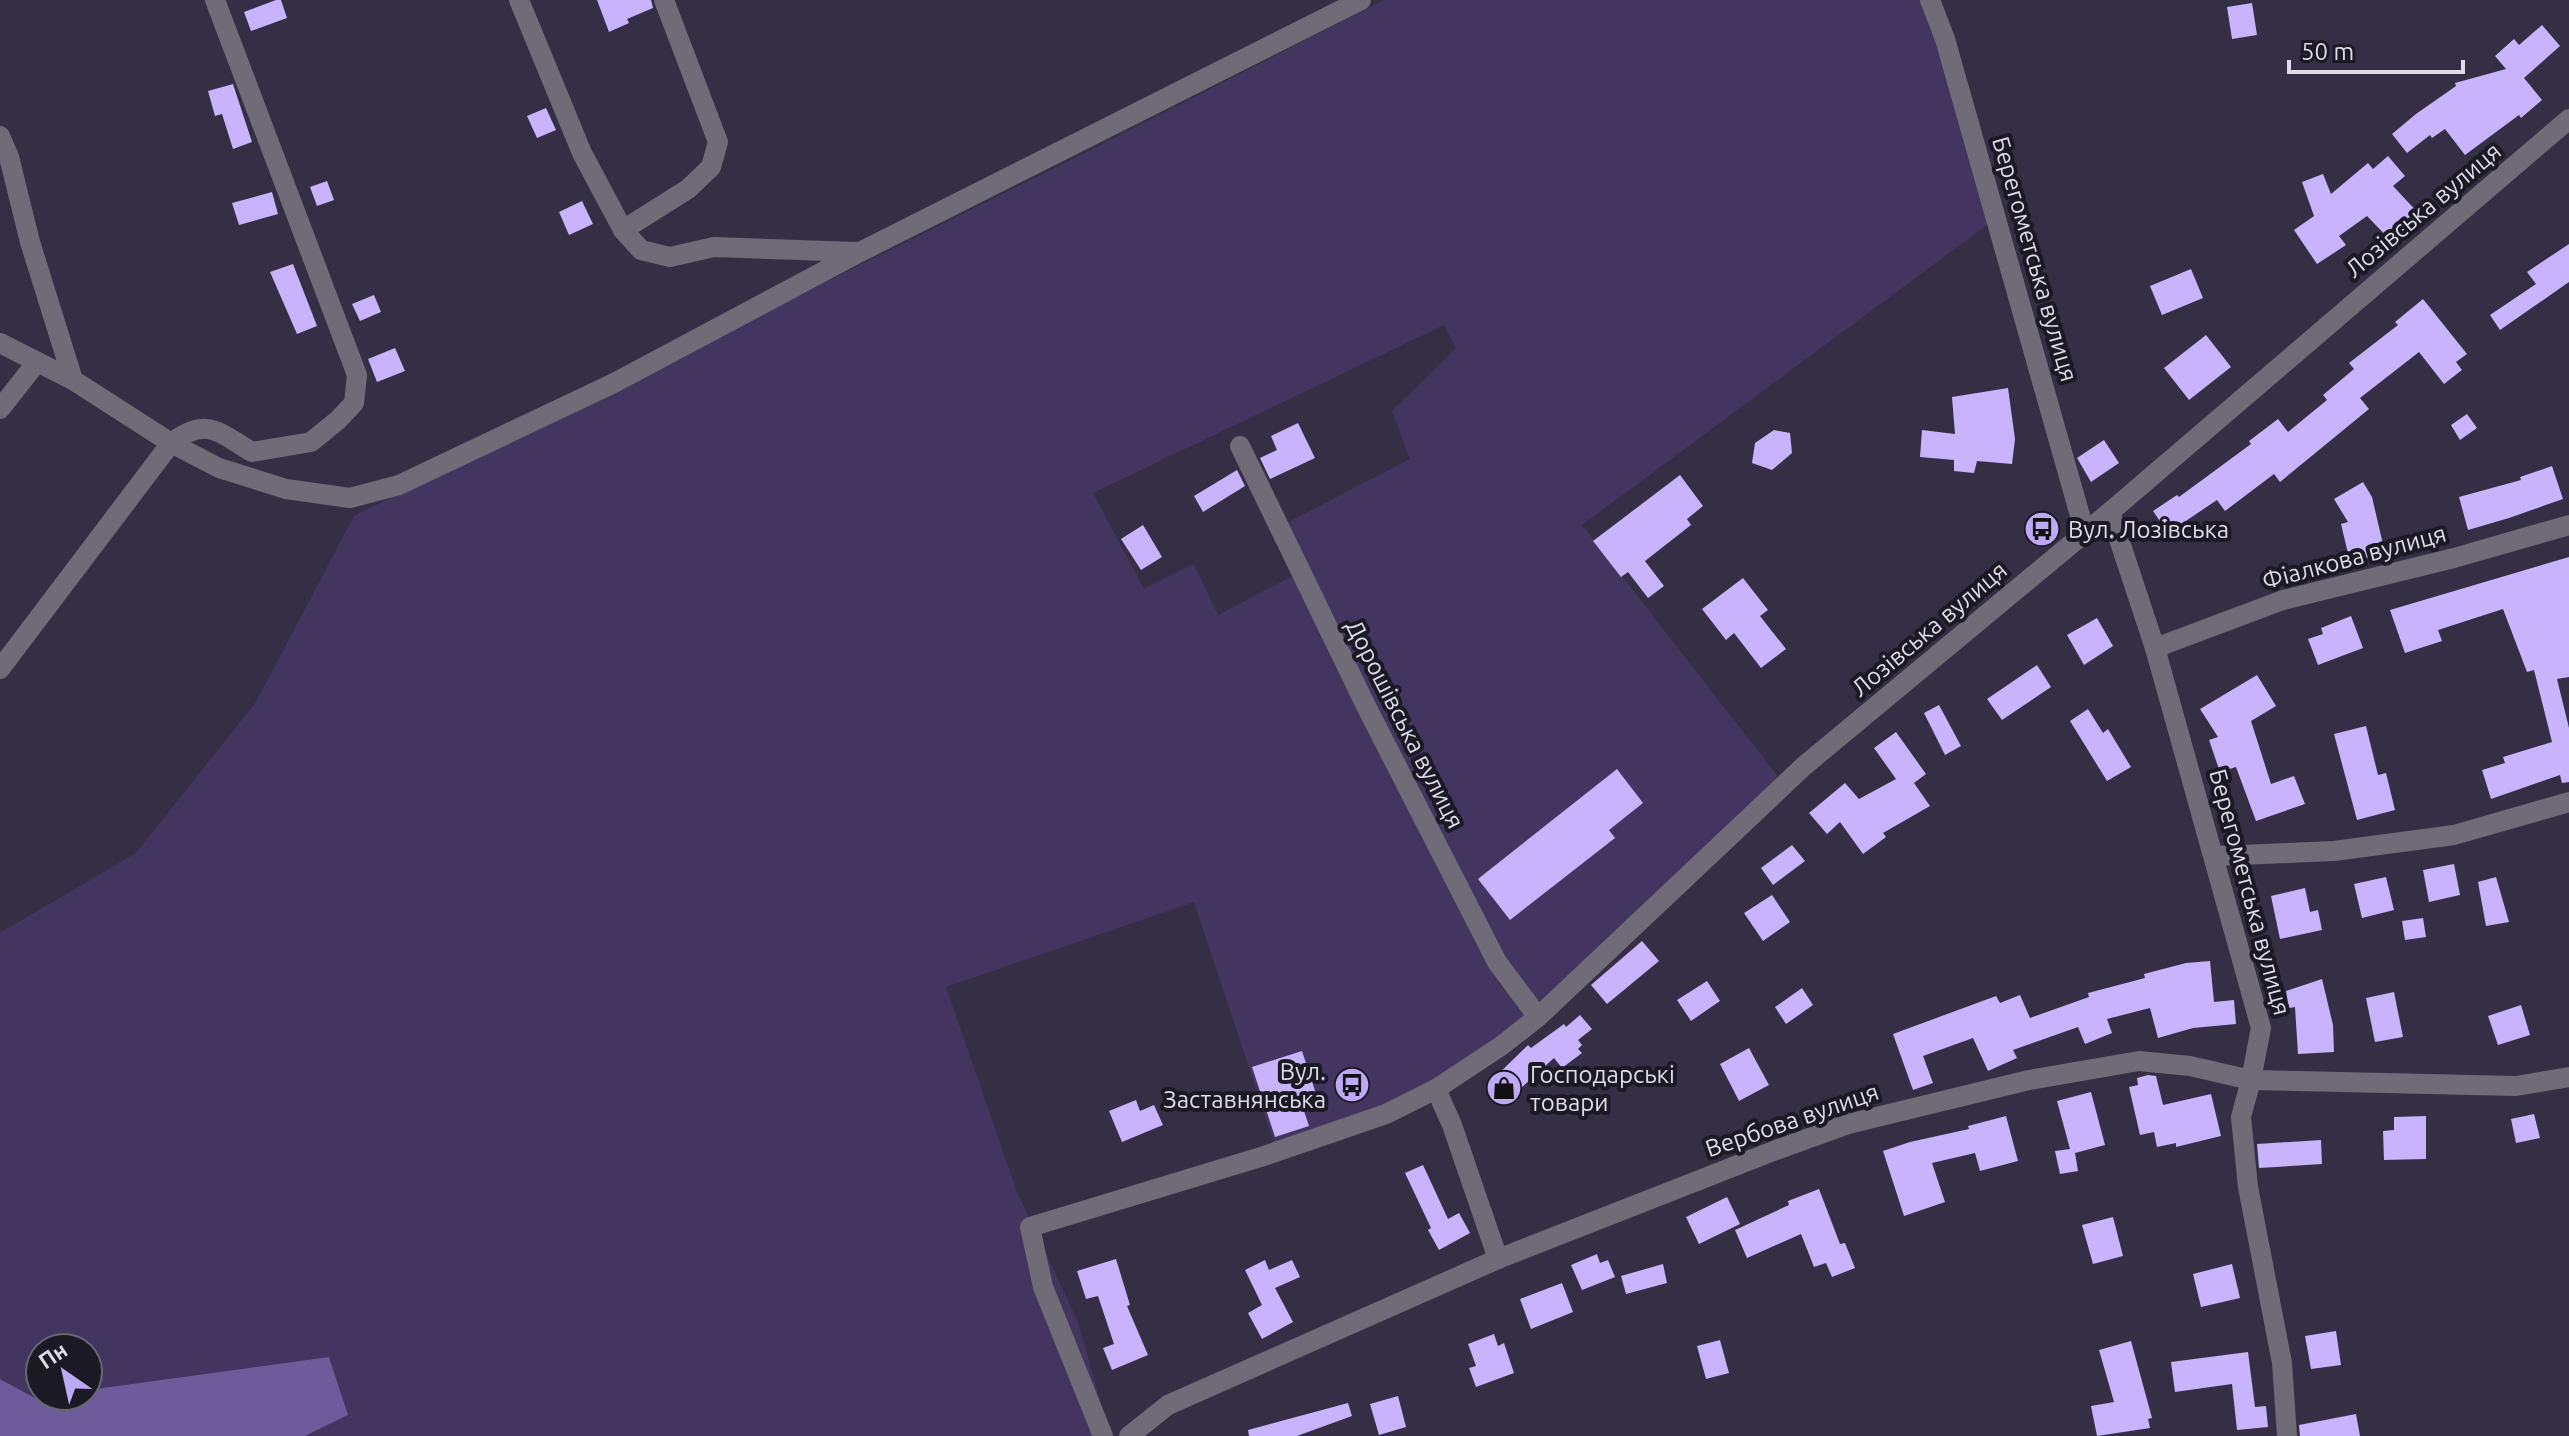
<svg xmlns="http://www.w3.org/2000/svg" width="2569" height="1436" font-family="Ubuntu,sans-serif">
<rect width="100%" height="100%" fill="#342f45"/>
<path fill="#423660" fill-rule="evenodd" d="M1384,0H1929L1991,222L1582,525L1787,788L1451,1089L1275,1146L1194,902L946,987L1017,1192L1078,1322L1110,1436H305L348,1415L329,1357L88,1390V1348H40V1396H48L35,1398L0,1379V933L136,853L256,702L354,516L1085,153ZM1444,325L1456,348L1392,411L1410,459L1273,530L1294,575L1218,615L1194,564L1144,589L1093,493Z"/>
<path fill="#6d5b9b" d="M329,1357L348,1415L305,1436H0V1379L35,1398L88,1396V1390Z"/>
<g fill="#c7b4fc">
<path d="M276,0H281L287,18L251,31L244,12Z"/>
<path d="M597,0H651L653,8L627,19L629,23L609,32Z"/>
<path d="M2252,3L2257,35L2232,39L2227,7Z"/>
<path d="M2542,25L2560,46L2524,78L2542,100L2521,118L2519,115L2465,155L2445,129L2432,138L2430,135L2407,153L2392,134L2416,114L2456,86L2455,83L2506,69L2495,56L2514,39L2519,45Z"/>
<path d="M233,84L252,142L233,149L222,114L215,116L208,91Z"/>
<path d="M546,108L556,130L537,138L527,116Z"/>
<path d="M2388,156L2405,176L2393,186L2421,216L2393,243L2367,216L2339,236L2346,245L2317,264L2294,230L2314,216L2302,182L2323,174L2331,194L2368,163L2373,169Z"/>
<path d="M327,181L334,200L317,206L310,187Z"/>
<path d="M272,192L278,214L239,225L232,203Z"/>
<path d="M582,201L593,224L569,235L559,212Z"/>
<path d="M2569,244V282L2500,330L2490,315L2536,284L2527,272Z"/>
<path d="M293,264L317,326L297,334L270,272Z"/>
<path d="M2191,269L2203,298L2162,315L2150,286Z"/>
<path d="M374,295L381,312L360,321L352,304Z"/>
<path d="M2423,299L2467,354L2456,362L2462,370L2444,384L2419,352L2360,398L2369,409L2280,482L2274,474L2225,511L2217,500L2168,533L2153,511L2177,495L2179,497L2251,444L2249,441L2278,419L2288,432L2327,400L2323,395L2354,369L2349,363L2398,325L2395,322Z"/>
<path d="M2206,335L2231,367L2189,400L2164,368Z"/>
<path d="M395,348L405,371L377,382L368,359Z"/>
<path d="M2008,388L2015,439L2012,464L1977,461L1974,473L1954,471V460L1920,457L1922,430L1955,434L1952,397Z"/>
<path d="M2467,414L2477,428L2460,440L2451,425Z"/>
<path d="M1298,423L1315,458L1270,479L1260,458L1277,450L1271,436Z"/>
<path d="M1774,430L1790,433L1792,453L1772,470L1752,463L1755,443Z"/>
<path d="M2104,440L2119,463L2091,482L2077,458Z"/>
<path d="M2552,466L2563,499L2509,518L2468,530L2459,497L2521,480L2520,477Z"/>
<path d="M1237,470L1245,486L1203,512L1194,496Z"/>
<path d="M1680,475L1703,506L1687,519L1691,525L1645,561L1664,586L1648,598L1628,572L1621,577L1593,541Z"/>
<path d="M2363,482L2372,497L2385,553L2350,562L2341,524L2348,522L2334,499Z"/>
<path d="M1143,525L1162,557L1141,570L1121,539Z"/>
<path d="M2569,557V677L2557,679L2569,728V782L2562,783L2560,775L2491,799L2482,770L2505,763L2503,757L2552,742L2534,670L2527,672L2503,609L2438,630L2442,641L2405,653L2390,610Z"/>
<path d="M1743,578L1768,610L1760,616L1786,649L1761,668L1734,633L1726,640L1702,609Z"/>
<path d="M2351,616L2363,648L2318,665L2308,639L2323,634L2321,628Z"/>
<path d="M2097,618L2113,646L2084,665L2067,635Z"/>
<path d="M2037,665L2051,687L2002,720L1987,699Z"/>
<path d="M2257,675L2276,706L2251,721L2271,784L2294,776L2305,804L2256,821L2236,767L2220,772L2209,740L2218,737L2200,709Z"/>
<path d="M1939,705L1961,746L1945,755L1924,713Z"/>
<path d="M2088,709L2103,733L2108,729L2131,767L2107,781L2070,721Z"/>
<path d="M2366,726L2378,775L2386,773L2395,810L2357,820L2334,734Z"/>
<path d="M1896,732L1926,774L1914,783L1930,806L1883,833L1886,837L1863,854L1840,822L1827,834L1809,813L1845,783L1859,799L1896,779L1874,748Z"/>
<path d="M1617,769L1643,803L1609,830L1615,838L1510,920L1478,879Z"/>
<path d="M1792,845L1805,861L1773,885L1761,868Z"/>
<path d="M2454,864L2460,895L2429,902L2423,870Z"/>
<path d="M2386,877L2394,910L2362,918L2354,884Z"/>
<path d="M2496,877L2509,922L2486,926L2478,882Z"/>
<path d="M2305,888L2310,912L2318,910L2322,930L2280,939L2271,896Z"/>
<path d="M1772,895L1790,922L1763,941L1744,913Z"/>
<path d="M2423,918L2426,937L2405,940L2402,921Z"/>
<path d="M1642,941L1659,961L1607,1004L1591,985Z"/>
<path d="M2210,961L2214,1002L2234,1000L2236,1024L2193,1028L2158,1038L2150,1008L2107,1019L2112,1033L2085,1044L2078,1027L2013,1050L2017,1058L1988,1071L1973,1038L1923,1056L1933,1083L1913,1090L1893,1034L1996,996L2000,1003L2020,995L2030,1018L2089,997L2088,993L2145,978L2144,974L2186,963Z"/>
<path d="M2322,979L2333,1025L2334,1052L2298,1054L2295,1007L2289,1008L2286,991Z"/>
<path d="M1707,981L1720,1001L1691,1021L1677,1000Z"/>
<path d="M1802,988L1813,1005L1786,1024L1775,1007Z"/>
<path d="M2394,992L2403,1037L2375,1042L2366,998Z"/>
<path d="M2521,1005L2530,1035L2498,1045L2488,1016Z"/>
<path d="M1580,1015L1592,1029L1578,1040L1582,1045L1578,1049L1582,1053L1562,1068L1554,1058L1509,1099L1491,1081L1528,1045L1531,1048L1564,1024L1566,1027Z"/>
<path d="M1749,1048L1769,1085L1739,1101L1720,1064Z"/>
<path d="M1302,1051L1319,1103L1303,1108L1309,1126L1275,1137L1252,1067Z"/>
<path d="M2148,1075L2156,1076L2163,1105L2211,1094L2221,1136L2176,1147V1143L2157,1147L2154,1132L2140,1135L2129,1087L2138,1085L2137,1078Z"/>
<path d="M2091,1092L2105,1145L2075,1153L2078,1171L2060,1174L2055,1151L2070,1149L2057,1101Z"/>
<path d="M1136,1100L1140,1111L1154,1105L1163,1125L1122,1142L1109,1111Z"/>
<path d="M2534,1114L2540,1138L2516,1143L2511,1119Z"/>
<path d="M2006,1116L2018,1161L1980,1171L1975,1153L1932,1163L1945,1202L1904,1216L1883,1151L1910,1142L1969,1129L1968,1126Z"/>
<path d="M2426,1116V1159L2384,1160L2383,1131L2394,1130V1117Z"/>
<path d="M2321,1140L2322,1164L2259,1168L2257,1144Z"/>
<path d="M1423,1165L1448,1219L1459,1213L1470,1233L1439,1250L1428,1230L1431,1228L1405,1173Z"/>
<path d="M1819,1189L1840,1244L1845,1243L1855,1268L1832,1277L1826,1263L1814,1267L1801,1234L1747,1258L1735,1230L1789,1205L1788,1201Z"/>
<path d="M1727,1197L1740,1224L1699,1244L1686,1217Z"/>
<path d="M2113,1217L2123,1256L2093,1264L2082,1225Z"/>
<path d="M1597,1254L1600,1263L1608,1260L1615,1277L1582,1290L1571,1265Z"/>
<path d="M1116,1259L1130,1305L1127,1306L1148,1355L1112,1370L1103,1348L1114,1344L1098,1296L1086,1299L1077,1271Z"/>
<path d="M1265,1260L1269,1270L1292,1260L1300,1277L1275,1288L1293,1322L1262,1339L1248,1313L1262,1305L1245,1270Z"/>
<path d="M1663,1264L1667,1283L1626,1294L1621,1276Z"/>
<path d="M2232,1264L2240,1298L2201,1307L2193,1274Z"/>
<path d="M1562,1283L1573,1312L1531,1329L1520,1299Z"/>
<path d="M2336,1331L2341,1365L2311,1369L2305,1336Z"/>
<path d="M1494,1334L1498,1346L1504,1343L1514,1373L1476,1387L1469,1368L1476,1366L1468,1344Z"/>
<path d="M1720,1340L1729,1373L1706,1379L1697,1346Z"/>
<path d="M2131,1341L2152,1418L2148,1419L2150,1428L2097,1436L2091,1406L2114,1402L2099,1350Z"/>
<path d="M2248,1352L2255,1407L2266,1406L2268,1427L2237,1430L2232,1384L2175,1392L2171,1362Z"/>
<path d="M1398,1396L1406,1427L1379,1435L1370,1404Z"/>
<path d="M1348,1403L1352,1416L1297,1436H1249L1248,1430Z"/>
<path d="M2356,1414L2360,1436H2300L2299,1425Z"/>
</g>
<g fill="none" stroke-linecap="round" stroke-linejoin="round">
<g stroke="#6f6c77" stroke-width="20">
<path d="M519,0L582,153L623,230L641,250L670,257L714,247L856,252"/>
<path d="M1930,0L1945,39L2085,533"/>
<path d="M0,136L9,157L30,242L73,380L171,443L219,468L286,489L350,498L399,485L614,383L860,252L1361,0"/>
<path d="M623,230L688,189L711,167L718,142L664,0"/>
<path d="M0,343L73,380"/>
<path d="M0,409L37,362"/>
<path d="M1240,446L1367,708L1497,962L1538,1017"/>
<path d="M2110,512L2155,648L2261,1028L2251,1080L2241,1117L2248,1187L2282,1363L2287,1436"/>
<path d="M2155,648L2283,600L2454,558L2569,525"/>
<path d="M0,669L171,443C207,416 218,432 252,452L311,442L338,420L354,403L357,375L215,0"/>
<path d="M2214,856L2334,851L2454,835L2569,802"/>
<path d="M1436,1089L1452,1125L1498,1259"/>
<path d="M1103,1436L1043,1287L1030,1227L1264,1156L1386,1114L1436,1089L1501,1046L1538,1017L1804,766L2110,512L2569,119"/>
<path d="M1129,1436L1168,1405L1498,1259L1776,1150L1848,1124L2029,1080L2139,1061L2190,1066L2251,1080L2516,1086L2569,1077"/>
</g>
</g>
<defs>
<symbol id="bus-disc" viewBox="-11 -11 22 22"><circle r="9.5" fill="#bda9f5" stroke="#1b1923"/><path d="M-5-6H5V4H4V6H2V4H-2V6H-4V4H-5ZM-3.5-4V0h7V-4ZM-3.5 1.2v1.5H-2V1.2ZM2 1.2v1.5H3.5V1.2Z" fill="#111"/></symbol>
<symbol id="shop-disc" viewBox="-11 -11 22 22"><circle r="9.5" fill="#bda9f5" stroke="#1b1923"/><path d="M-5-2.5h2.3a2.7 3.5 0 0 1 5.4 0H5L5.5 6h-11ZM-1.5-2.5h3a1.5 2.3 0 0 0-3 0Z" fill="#111"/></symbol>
</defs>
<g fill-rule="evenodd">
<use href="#bus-disc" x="2022" y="509" width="40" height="40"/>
<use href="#bus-disc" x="1332" y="1065" width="40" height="40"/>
<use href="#shop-disc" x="1484" y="1068" width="40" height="40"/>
</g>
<g text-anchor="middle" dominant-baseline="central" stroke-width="8" stroke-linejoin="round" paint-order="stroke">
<g font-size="24" fill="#dedbea" stroke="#1b1923">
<text transform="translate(2423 210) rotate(-40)">Лозівська вулиця</text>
<text transform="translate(2035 259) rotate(74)">Берегометська вулиця</text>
<text transform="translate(2354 557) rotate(-15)">Фіалкова вулиця</text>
<text transform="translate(1929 629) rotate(-40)">Лозівська вулиця</text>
<text transform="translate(1405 724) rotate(63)">Дорошівська вулиця</text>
<text transform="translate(2250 892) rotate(75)">Берегометська вулиця</text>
<text transform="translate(1792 1120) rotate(-19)">Вербова вулиця</text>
</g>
<g font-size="24" fill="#dedbea" stroke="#1b1923" text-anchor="start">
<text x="2068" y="529">Вул. Лозівська</text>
<text x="1326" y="1071" text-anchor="end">Вул.<tspan x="1326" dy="28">Заставнянська</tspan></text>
<text x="1530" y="1074">Господарські<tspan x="1530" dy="28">товари</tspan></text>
</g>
</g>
<g transform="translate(64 1372) rotate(326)"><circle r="38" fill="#1b1923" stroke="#696773" stroke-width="2"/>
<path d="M0-6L14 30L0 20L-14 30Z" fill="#bda9f5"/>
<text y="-12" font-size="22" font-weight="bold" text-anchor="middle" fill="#dedbea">Пн</text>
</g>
<path d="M2289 60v12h174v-12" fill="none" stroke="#dedbea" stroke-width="4"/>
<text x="2301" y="60" font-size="24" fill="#dedbea" stroke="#1b1923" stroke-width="6" paint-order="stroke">50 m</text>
</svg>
